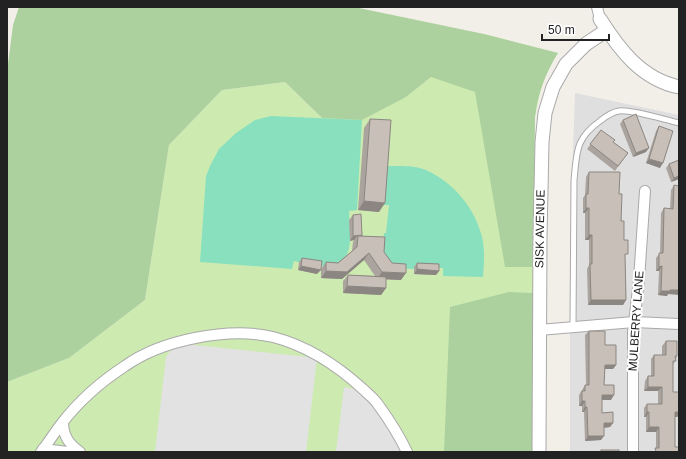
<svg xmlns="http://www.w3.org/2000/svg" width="686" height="459" font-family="Arial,sans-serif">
<rect width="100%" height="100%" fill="#f2efe9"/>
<path fill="#e0dfdf" d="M575,93L679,115V452H570V241Z"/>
<path fill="#cdebb0" d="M484,34L558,53C543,76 540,92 535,117L531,452H7V382L69,358L145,300L169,145L222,90L285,82L322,118L406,97Z"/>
<g fill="#add19e">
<path d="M19,7H354L484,34L558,53C545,74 538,93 535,117L533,267H505L475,92L431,77L406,97L362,120L322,118L285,82L222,90L169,145L145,300L69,358L7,382V72L13,25Z"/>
<path d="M509,292L533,293L532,452H444L450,307Z"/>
</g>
<g fill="#88e0be">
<path d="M271,116L362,120L357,210L349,211C349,221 351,230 350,240C349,274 317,267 294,261L292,269L200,262L206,176L210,166L219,149L236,133L255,120Z"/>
<path d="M387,166C399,166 415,165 426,170C453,182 475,208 482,237C485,250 484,263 483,277L443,276V268L414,267V269L389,268L382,258L384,233H386L389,205H384Z"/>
</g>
<g fill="#e2e2e2">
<path d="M186,344L317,358L306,452H155L166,357L172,349Z"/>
<path d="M344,387L359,390L366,396L384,420L403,452H336Z"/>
</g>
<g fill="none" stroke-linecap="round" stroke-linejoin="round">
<defs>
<path id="service" d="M573,326L574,180C577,152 575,139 600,121C605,117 612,112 619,111C631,109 665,120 679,123"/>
<g id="minor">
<path d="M597,7L600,19"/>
<path d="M539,330L634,322L679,324"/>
<path d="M63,422C63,436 69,444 80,452"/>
<path d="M43,449L68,452"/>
<path d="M41,452C48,443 55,432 62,423C79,401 102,381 125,366C146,351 170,343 195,338C220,333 248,331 273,337C308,346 338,366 364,390C368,394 373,398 377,403C388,418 399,435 407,452"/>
<path d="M633,452V332L639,280L645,191"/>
</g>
<g id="tertiary">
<path d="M600,19C619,49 641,79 679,87"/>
<path d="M539,452L540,238L542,142L545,113L553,87L566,64L586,44L607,30"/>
</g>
</defs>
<use href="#service" stroke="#a9a9a9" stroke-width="7"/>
<use href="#minor" stroke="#a9a9a9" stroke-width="12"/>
<use href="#tertiary" stroke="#a9a9a9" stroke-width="15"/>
<use href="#service" stroke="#fff" stroke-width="5"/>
<use href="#minor" stroke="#fff" stroke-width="10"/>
<use href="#tertiary" stroke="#fff" stroke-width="13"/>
</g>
<g fill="#aba49e">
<path d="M370,119L379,212L358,210L364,128Z"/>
<path d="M623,120L646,152L633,157L620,124Z"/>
<path d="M659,126L660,168L646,163L656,131Z"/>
<path d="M601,130L613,142L628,153L615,171L587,149Z"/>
<path d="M679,160V179L671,182L666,168L669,164Z"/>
<path d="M589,172L619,194L625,258L626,300L623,305H588L587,269L589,265V240H585V213H583V198L585,195L586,177Z"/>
<path d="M674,185L679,186L668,294L667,296L658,295L659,271H656V258L660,253L661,213L664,208L670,209L671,190Z"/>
<path d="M353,215L362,235L384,252L401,280L386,279V288L381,295L343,293V281L348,275L375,276L364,260L342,279L321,278V269L326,262L338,263L352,251L353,242L354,240L350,241L349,220Z"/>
<path d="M302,258L317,274L298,270L299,262Z"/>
<path d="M417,263L439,271L436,275L414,274V267Z"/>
<path d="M589,331L605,345L616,365L613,369H605L604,385L611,400H602V413L613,423L610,427L604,428L601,440L585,441L584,412H582V406H579V395L585,385H586L585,335Z"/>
<path d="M666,341L677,356L676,359L673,365V392H679V415L677,417H675V447L656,448V432H646V417H644V408L647,404H658V391H644L645,381L648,376H651V359L654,355H662V346Z"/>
</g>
<g fill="#8b8681">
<path d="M649,148L646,152L633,157L636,153Z"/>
<path d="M649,159L663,163L660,168L646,163Z"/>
<path d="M679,176V179L671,182L674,178Z"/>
<path d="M364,201L385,203L379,212L358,210Z"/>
<path d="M586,208H589L585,213H583Z"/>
<path d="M589,235H592L589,240H585Z"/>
<path d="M353,236H357L354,240L350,241Z"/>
<path d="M369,253L364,260L342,279L321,278L326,271Z"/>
<path d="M301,266L321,270L317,274L298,270Z"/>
<path d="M662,266L659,271H656L659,267Z"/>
<path d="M417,269L439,271L436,275L414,274Z"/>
<path d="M382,272L406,273L401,280L377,279Z"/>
<path d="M347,286L386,288L381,295L343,293Z"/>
<path d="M670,290H679V295L668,294L667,296L658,295L661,291Z"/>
<path d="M591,300H626L623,305H588Z"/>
<path d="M605,365H616L613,369H602Z"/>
<path d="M648,387H662L658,391H644Z"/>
<path d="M602,395H614L611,400H599Z"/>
<path d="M582,401H585L582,406H579Z"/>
<path d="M585,407H587L584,412H582Z"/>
<path d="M647,412H649L646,417H644Z"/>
<path d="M675,412H679V415L677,417H672Z"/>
<path d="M604,423H613L610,427L601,428Z"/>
<path d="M649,427H659L656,432H646Z"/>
<path d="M588,436H604L601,440L585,441Z"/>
</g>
<g fill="#c7bfb8" stroke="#8b8681">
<path d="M636,114L649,148L636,153L623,120Z"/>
<path d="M370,119L391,120L385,203L364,201Z"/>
<path d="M659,126L673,131L663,163L649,159Z"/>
<path d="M601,130L615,140L613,142L628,153L618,166L590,144Z"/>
<path d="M679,160V176L674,178L669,164Z"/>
<path d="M589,172H620L619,194H622L621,221H624V240H628V254H625L626,300H591L590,264H592V235H589V208H586V194H588Z"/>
<path d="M674,185L679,186V290H670V291H661L662,266L659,267V253H663L664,208L673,209Z"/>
<path d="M361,214L362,235L353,236V215Z"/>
<path d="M358,236L385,237L384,252L392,263L406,264V273L382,272L369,253L347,272L326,271V262L338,263L357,247Z"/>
<path d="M302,258L322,261L321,270L301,266Z"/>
<path d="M417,263L439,264V271L417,269Z"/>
<path d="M348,275L386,277V288L347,286Z"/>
<path d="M589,331H605V345H616V365H605L604,385H614V395H602V413L613,412V423H604V436H588L587,407H585V401H582V391H585V385H589Z"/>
<path d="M666,341H677V356H675L676,361H673V392H679V412H675V447H679V452H656L655,448H659V427H649V412H647V404H662V387H648V376H654V355H666Z"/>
<rect x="601" y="450" width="18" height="2"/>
</g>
<g text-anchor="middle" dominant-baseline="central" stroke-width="4" stroke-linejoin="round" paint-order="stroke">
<g font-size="12" fill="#222" stroke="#fff">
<text transform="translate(540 229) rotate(-89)">SISK AVENUE</text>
<text transform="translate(636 321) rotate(-86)">MULBERRY LANE</text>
</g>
</g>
<rect width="686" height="459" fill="none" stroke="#222222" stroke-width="16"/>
<path d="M542 34v6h67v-6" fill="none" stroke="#222222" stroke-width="2"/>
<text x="548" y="34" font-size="12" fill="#222222" stroke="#ffffff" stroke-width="3" paint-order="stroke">50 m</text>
</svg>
